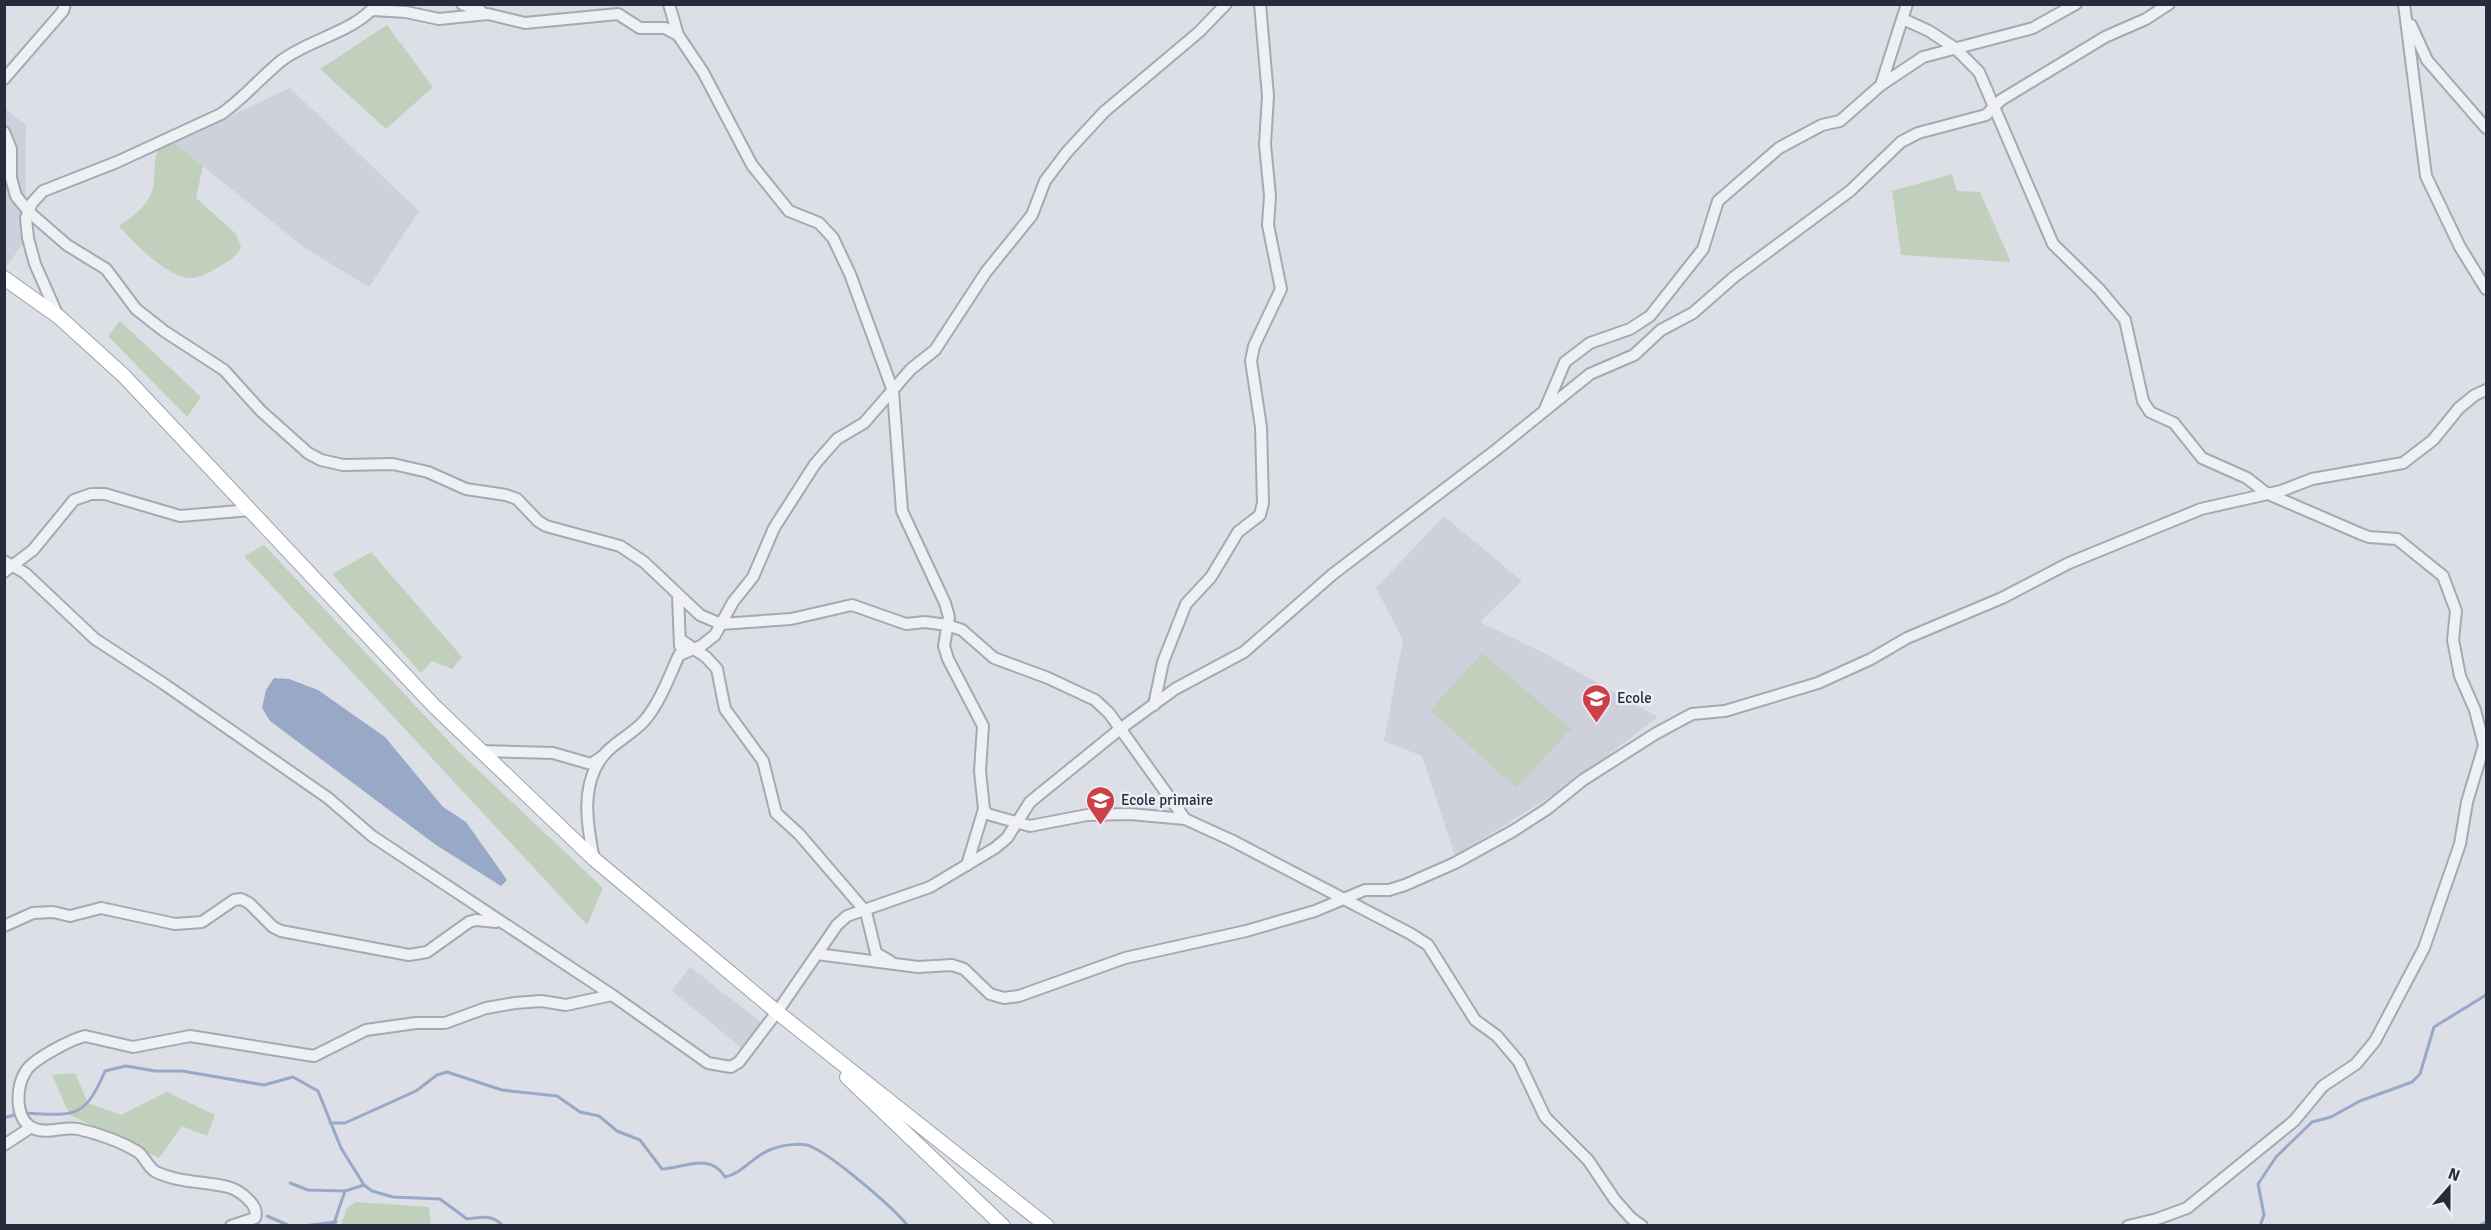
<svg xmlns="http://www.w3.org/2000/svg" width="2491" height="1230" font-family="Signika,sans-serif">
<rect width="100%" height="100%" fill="#dcdfe6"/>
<g fill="#ced1db">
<path d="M290,88L419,211L369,287L305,248L174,143Z"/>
<path d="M4,108L26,125L25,241L5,268Z"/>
<path d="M1444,516L1522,581L1480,622L1544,653L1658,717L1565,788L1455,856L1422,756L1384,741L1403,640L1376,588Z"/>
<path d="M690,967L762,1023L743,1049L672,991Z"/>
</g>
<g fill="#c0d0bd">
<path d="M387,25L433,87L386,129L320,69Z"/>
<path d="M174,143L203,166L196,198L236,234L241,247C235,258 228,262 217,268C210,272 199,278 191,278C168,278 134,243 119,226C137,213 154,202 154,178C155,168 154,160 158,150Z"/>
<path d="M1952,174L1957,191L1980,192L2011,262L1901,255L1892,191Z"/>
<path d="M120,321L201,397L187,417L108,336Z"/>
<path d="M264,545L459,752L603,888L587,925L244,556Z"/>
<path d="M371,552L462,657L452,669L432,661L421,673L332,574Z"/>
<path d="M1482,653L1571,729L1516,788L1430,710Z"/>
<path d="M75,1073L88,1103L121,1115L167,1092L215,1115L207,1136L182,1126L159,1158L70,1115L52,1075Z"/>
<path d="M356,1202L429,1207L431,1225H341L347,1208Z"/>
</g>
<path fill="#97a9c6" d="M274,678L289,679L318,690L385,737L443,807L466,822L507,880L501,886L436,845L270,721L262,708L266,690Z"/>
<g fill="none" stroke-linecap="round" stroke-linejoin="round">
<g stroke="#97a9c6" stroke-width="3">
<path d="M23,1113C73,1115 84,1121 105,1071L126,1066L155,1071H182L264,1085L293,1077L318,1091L341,1148L364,1185L372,1191L393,1197L440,1199L467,1219C482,1217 492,1214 503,1226"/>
<path d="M4,1118L17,1114"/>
<path d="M330,1123H345L416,1091L437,1075L447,1072L502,1090L557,1096L580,1112L599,1116L617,1131L640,1140L662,1169C684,1168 710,1152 725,1177C743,1173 754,1155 772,1149C782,1145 802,1142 812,1147C834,1157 893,1207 908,1226"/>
<path d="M290,1183L308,1190L345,1191"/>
<path d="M267,1216L290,1226"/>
<path d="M303,1226L336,1222"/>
<path d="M333,1226L345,1191L364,1185"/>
<path d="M2260,1226L2264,1215L2258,1184L2276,1157L2312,1122L2331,1117L2360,1101L2412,1082L2420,1074L2434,1027L2486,995"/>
<path d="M2478,1226L2486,1222"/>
</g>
<defs>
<g id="minor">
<path d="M462,4L481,11"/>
<path d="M669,4L678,35L703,72L752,165L789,211L819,223L833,238L850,274L893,391L902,511L945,603L949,617L944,646L948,659L983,726L980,771L984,809L987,814L1030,826L1087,815L1130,814L1185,819L1231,840L1411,934L1428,945L1475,1020L1497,1036L1519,1062L1545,1117L1588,1160L1615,1200L1631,1218L1642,1226"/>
<path d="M2404,4L2426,176L2460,247L2486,289"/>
<path d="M373,10L406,12L439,19L488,14L525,23L618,14L640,28H665L678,35"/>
<path d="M1903,19L1929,31L1955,48L1979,72L2053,244L2099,289L2125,320L2143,401L2150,412L2174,423L2202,458L2247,478L2266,493L2361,534L2369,537L2397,539L2443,576L2456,611L2453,640L2460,676L2475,710L2484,745"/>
<path d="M2411,25L2427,60L2486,128"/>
<path d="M4,79L63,11L65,4"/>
<path d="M1881,85L1907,4"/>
<path d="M4,132L11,149V178L16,196L29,212L67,245L106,269L136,309L164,331L224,370L261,411L308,453L321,460L343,465L393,464L428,472L466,489L506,495L517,499L538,521L546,526L620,546L644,562L700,615L721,624L791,619L852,605L906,624L925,622L947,625L962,630L994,658L1048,678L1095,700L1109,713L1185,819"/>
<path d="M58,316L35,264L28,238L26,218L32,203L43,191L117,162L221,114C243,99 260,78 281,61C309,39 353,33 377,4"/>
<path d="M1545,409L1565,362L1590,343L1630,329L1650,316L1703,249L1718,201L1779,148L1822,125L1840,121L1881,85L1923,57L2033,28L2076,4"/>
<path d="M4,561L25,573L95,639L164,684L328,798L372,836L612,995L708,1063L731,1067L739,1062L777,1012L837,925L847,916L930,887L995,848L1007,838L1030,802L1120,729L1175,689L1244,652L1333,574L1496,450L1590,374L1634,355L1661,330L1693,313L1734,277L1850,191L1901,142L1918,133L1986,115L2001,100L2105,37L2146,19L2169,4"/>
<path d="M4,572L33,550L74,500L91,494H105L180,516L251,510"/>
<path d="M678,596L680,646"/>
<path d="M681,640L706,657L717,669L725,709L763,761L776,813L799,834L866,912L876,953L890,961"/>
<path d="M1154,705L1163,662L1186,604L1211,577L1238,532L1260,515L1263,503L1261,427L1251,361L1254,346L1281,289L1268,225L1270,196L1265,144L1268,96L1260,4"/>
<path d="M480,751L553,753L591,764L603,756"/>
<path d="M594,859C587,826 580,785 603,756C614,742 633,734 645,720C660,702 669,677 679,655L701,646L715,635L733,602L753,577L774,528L815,464L837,439L864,423L911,369L935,350L986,272L1032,215L1045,181L1067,152L1104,112L1199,32L1226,4"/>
<path d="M967,865L984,809"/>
<path d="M4,926L33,913L53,912L70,916L101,908L175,924L202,922L234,900L241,899L249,903L273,927L281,931L409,955L427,952L469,922L476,920L496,922"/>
<path d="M817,954L918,967L952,965L964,969L990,994L1004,998L1019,996L1125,958L1246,931L1315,911L1365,890H1389L1405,885L1455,863L1513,831L1547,809L1583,780L1655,734L1692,714L1725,711L1818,683L1871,659L1907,638L2002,598L2069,563L2201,509L2281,491L2312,479L2403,463L2433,440L2459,408L2475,395L2486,390"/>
<path d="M4,1145L30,1128"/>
<path d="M231,1226L255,1218C260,1205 239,1190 228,1187C204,1181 179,1183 156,1172C148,1168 145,1157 138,1152C122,1142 97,1133 78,1129C64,1126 46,1135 33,1128C14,1119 16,1086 26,1071C33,1059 72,1039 85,1036L133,1047L190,1036L314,1056L366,1030L416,1023H445L486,1008L515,1003L541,1001L566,1005L612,995"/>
<path d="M2128,1226L2157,1219L2187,1208L2294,1121L2323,1086L2356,1064L2375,1041L2424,948L2460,844L2467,802L2486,739"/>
</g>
<g id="major">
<path d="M4,278L59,317L124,376L433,705L594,859L777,1012L1047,1226"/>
<path d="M847,1077L1003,1226"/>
</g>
</defs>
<use href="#minor" stroke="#a5a9b3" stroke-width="14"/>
<use href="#major" stroke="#9ba2b1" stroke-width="16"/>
<use href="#minor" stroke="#eef0f4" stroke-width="10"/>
<use href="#major" stroke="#fff" stroke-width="14"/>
</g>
<defs>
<symbol id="school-pin" viewBox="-11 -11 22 30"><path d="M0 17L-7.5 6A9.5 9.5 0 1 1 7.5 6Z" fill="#cb4147" stroke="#ebeef4"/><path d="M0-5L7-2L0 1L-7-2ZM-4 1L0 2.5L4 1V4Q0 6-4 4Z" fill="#fff"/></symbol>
</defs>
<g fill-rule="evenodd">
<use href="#school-pin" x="1580" y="682" width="33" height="45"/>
<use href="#school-pin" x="1084" y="784" width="33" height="45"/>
</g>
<g text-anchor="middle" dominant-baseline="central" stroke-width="5" stroke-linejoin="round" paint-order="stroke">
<g font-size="15" fill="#262c3c" stroke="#ebeef4" text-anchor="start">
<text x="1617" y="698">Ecole</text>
<text x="1121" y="800">Ecole primaire</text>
</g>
</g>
<rect width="2491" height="1230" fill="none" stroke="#262c3c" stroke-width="12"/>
<g transform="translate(2449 1188) rotate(21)" stroke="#ebeef4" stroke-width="4.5" paint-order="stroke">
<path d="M0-4.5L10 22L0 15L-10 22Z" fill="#262c3c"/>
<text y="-9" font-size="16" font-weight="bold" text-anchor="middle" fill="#262c3c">N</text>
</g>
</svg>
